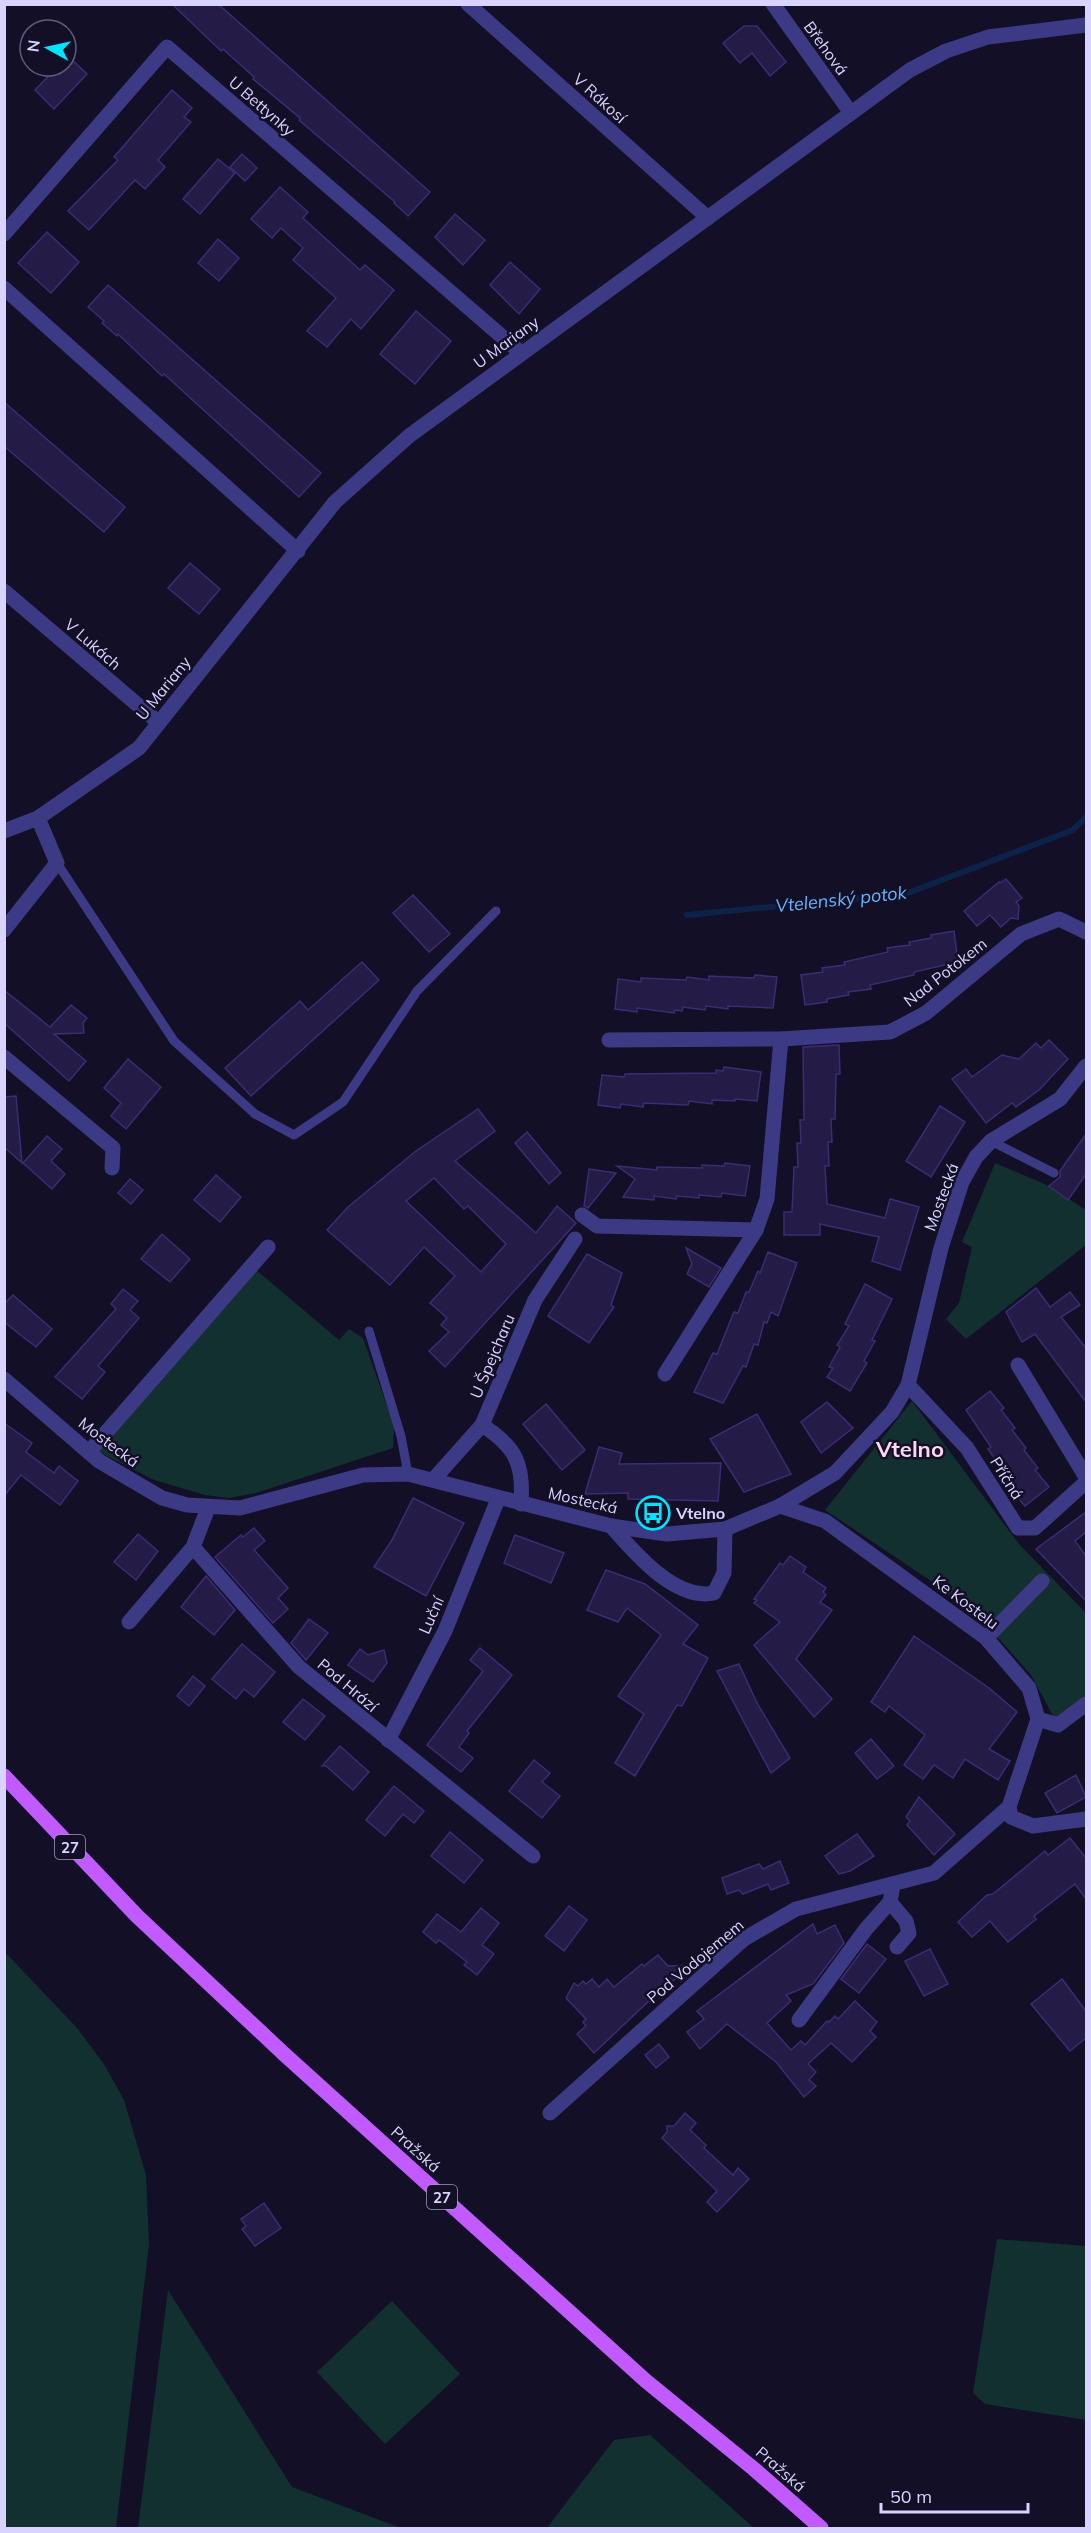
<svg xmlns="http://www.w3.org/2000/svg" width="1091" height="2533" font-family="Mulish,sans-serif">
<rect width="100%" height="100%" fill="#130f26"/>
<g fill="#12302f">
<path d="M995,1163L1049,1186L1086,1210V1245L966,1339L946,1319L959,1303L972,1247L962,1242Z"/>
<path d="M255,1269L339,1340L349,1329L363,1338L394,1426L393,1448L256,1493L229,1498L205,1495L154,1480L99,1452Z"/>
<path d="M912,1401L1019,1544L1086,1613V1704L1058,1725L1031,1675L1000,1640L934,1583L825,1510Z"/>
<path d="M4,1951L77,2028L104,2064L124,2100L146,2175L149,2244L116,2528H5Z"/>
<path d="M997,2239L1086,2246V2420L985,2404L973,2393Z"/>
<path d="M168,2290L292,2487L401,2528H138Z"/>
<path d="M392,2301L460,2374L385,2444L317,2372Z"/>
<path d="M650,2435L754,2528H547L614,2440Z"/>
</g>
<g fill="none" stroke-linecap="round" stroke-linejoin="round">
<path stroke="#0c2248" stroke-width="6" d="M687,915L905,894L1073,830L1086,817"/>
</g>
<g fill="#241b47" stroke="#3b2d73" stroke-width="1.5" fill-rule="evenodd">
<path d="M172,4H218L430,192L408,216L394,203L395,202L299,120L300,118L253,79L254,77L223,49L221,51Z"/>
<path d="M744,26H757L786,62L770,76L752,53L740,63L723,43Z"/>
<path d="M68,56L87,74L54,109L35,90L58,66H66Z"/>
<path d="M172,90L192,108L184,117L191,122L158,160L165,167L145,189L135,180L89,230L68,211L118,160L114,157Z"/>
<path d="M242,154L257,168L245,181L230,167Z"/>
<path d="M218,159L235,173L200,214L183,199Z"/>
<path d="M280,187L308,212L303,218L360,270L365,265L394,290L361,329L351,319L327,347L307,331L336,298L293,260L303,248L281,228L272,238L251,219Z"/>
<path d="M455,214L485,240L463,265L435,237Z"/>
<path d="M47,232L79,262L51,293L18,263Z"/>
<path d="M218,239L239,258L219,281L198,263Z"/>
<path d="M510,262L540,289L519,314L490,285Z"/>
<path d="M108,285L321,473L299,497L164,374L162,376L118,334L117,336L102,323L104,321L88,307Z"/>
<path d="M416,311L451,341L415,384L380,354Z"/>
<path d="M4,402L125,507L104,532L4,446Z"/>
<path d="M190,563L220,589L199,614L168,588Z"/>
<path d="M1006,879L1022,898L1016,902L1019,906L1018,919L1011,918L1001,927L990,915L977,926L964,911L999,882L1000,883Z"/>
<path d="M413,895L450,934L429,952L393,913Z"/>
<path d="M954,931L958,962L914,972V975L870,985L871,989L848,992L849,995L827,999V1002L805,1005L801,975L823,972L822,968L845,965L844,962L888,952L887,948L910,945L909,942L931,938V935Z"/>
<path d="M362,962L379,980L251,1096L225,1068L300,1001L308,1010Z"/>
<path d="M755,975L777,977L773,1008L728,1006V1009L706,1006L705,1010L683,1007L682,1011L675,1010L674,1013L637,1008V1012L615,1009L618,979L641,982V978L686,980L687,977L709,980V976L754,978Z"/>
<path d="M4,990L50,1027L71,1005L87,1018L83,1023L84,1033L54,1034L86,1061L69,1081L4,1023Z"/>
<path d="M1049,1040L1068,1059L1040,1089L1016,1107L1012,1103L986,1123L952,1079L966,1069L972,1077L1002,1055L1019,1059L1036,1043L1041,1048Z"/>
<path d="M839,1045L840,1074H836L835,1119H831L832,1142H828L829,1166H825L827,1204L885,1218L890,1199L919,1207L900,1270L872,1261L879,1237L820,1224V1235H784V1212H792L794,1167H798L797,1143H801L800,1120H804L803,1047Z"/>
<path d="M128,1059L161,1087L126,1129L111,1116L121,1103L104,1088Z"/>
<path d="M724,1067L761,1072L757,1101L735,1099V1101L712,1100V1104L689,1101L688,1105L644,1103L643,1107L621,1104L620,1108L598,1105L602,1075L624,1077L625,1074L716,1073V1070L723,1071Z"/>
<path d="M16,1096L22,1163L4,1147V1097Z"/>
<path d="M940,1106L965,1122L931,1177L906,1161Z"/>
<path d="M478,1109L495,1131L455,1161L536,1233L557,1206L576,1223L445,1367L429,1351L449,1332L441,1325L447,1318L430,1303L455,1276L424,1247L390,1285L327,1230L348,1207L416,1151ZM434,1178L464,1209L468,1206L506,1244L481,1272L406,1201Z"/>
<path d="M527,1132L561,1173L549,1184L515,1143Z"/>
<path d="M1086,1134V1174L1068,1200L1049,1186L1060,1177V1171Z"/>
<path d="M47,1136L62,1149L51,1161L65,1174L52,1189L23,1163Z"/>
<path d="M725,1163L750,1166L745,1196L722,1193L721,1197L699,1195V1198L677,1196L676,1199L654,1196V1200L623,1197L635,1179L617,1166L657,1170V1167L702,1168V1165L724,1166Z"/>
<path d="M589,1169L616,1173L588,1208L584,1206Z"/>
<path d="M216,1175L241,1197L220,1222L194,1200Z"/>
<path d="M130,1179L143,1190L131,1204L118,1193Z"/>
<path d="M162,1234L190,1259L170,1282L141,1259Z"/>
<path d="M686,1248L721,1268L709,1287L687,1274L692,1264Z"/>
<path d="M768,1252L797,1263L778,1316L771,1312L767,1323L764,1322L758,1345L754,1344L746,1367L743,1366L723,1403L694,1392L713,1353L717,1354L734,1312L738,1313L746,1292H749L758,1271L760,1273Z"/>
<path d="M587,1254L622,1273L611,1305L614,1307L589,1343L548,1316Z"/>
<path d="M865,1284L892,1299L872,1340L875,1341L864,1361L867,1363L850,1391L827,1377L833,1368L829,1367L840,1347L837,1345L849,1326L845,1324Z"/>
<path d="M1036,1288L1050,1307L1070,1292L1080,1305L1061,1317L1086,1348V1402L1035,1334L1022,1342L1006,1312Z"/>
<path d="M123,1289L138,1301L130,1310L139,1318L98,1366L105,1372L82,1399L55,1377L116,1309L111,1304Z"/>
<path d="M13,1295L52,1329L36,1347L4,1322V1304Z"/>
<path d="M990,1391L1004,1408L1001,1410L1015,1428L1012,1430L1026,1448L1024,1450L1038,1468L1035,1470L1049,1487L1025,1506L1011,1489L1014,1487L988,1449L991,1447L966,1410Z"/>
<path d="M827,1402L853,1428L821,1453L801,1422Z"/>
<path d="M546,1404L585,1450L562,1470L523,1424Z"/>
<path d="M757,1414L791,1474L744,1492L710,1439Z"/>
<path d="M4,1423L32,1443L26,1452L54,1473L59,1466L78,1481L60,1505L21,1475L4,1496Z"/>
<path d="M599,1447L622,1453L619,1464L721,1463L718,1501L628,1499V1493L585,1494Z"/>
<path d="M413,1498L464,1523L426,1596L374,1567L392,1540Z"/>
<path d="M1086,1512V1532L1075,1541L1086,1556V1601L1036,1549Z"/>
<path d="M254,1528L265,1541L254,1550L288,1588L278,1598L288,1609L273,1623L215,1557L241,1535L243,1537Z"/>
<path d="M138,1534L158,1551L136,1580L114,1562Z"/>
<path d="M515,1535L564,1553L551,1583L504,1563Z"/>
<path d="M790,1556L806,1567L803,1572L826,1588L823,1592L826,1595L820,1602L832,1610L796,1659L832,1699L814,1717L754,1645L780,1622L754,1603L757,1600L754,1599L780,1563L783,1565Z"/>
<path d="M606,1570L645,1584L698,1625L683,1644L708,1658L682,1706L677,1705L635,1776L615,1763L644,1714L618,1696L661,1635L627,1608L618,1622L587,1610Z"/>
<path d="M206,1576L235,1610L214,1635L181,1607Z"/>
<path d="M309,1619L328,1633L306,1660L291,1643Z"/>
<path d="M914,1636L989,1688L1017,1712L989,1749L1010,1761L998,1780L965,1759L953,1778L934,1765L923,1779L904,1765L925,1735L889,1706L885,1712L871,1702Z"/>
<path d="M242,1644L275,1672L254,1697L244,1689L236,1699L212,1679Z"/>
<path d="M480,1648L512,1675L467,1731L469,1733L459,1747L473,1758L461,1772L427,1745L483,1671L470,1660Z"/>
<path d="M360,1649L368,1655L384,1650L387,1663L373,1682L348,1665Z"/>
<path d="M739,1664L757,1703L790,1758L771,1773L717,1671Z"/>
<path d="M193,1676L205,1686L189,1706L177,1696Z"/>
<path d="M303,1699L325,1716L305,1740L283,1722Z"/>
<path d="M871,1739L894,1766L877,1779L855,1753Z"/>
<path d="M340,1746L369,1772L353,1790L326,1766H322Z"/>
<path d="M534,1760L550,1773L542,1782L560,1796L542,1818L509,1791Z"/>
<path d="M1076,1775L1086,1797L1057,1813L1045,1793Z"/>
<path d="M394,1786L424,1811L414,1823L403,1814L385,1836L366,1820Z"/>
<path d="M919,1797L955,1834L934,1855L907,1825L910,1821L906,1817Z"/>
<path d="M450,1832L483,1860L464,1883L431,1856Z"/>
<path d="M857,1834L874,1856L850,1871L839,1874L825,1856Z"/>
<path d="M1070,1838L1086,1858V1899L1075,1884L1034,1916L1036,1919L1008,1942L990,1921L972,1937L958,1922L987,1895L993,1894L1045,1851L1048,1855Z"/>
<path d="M780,1861L789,1883L771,1890L768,1884L743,1894L739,1890L727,1894L722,1878L759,1864L763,1869Z"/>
<path d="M569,1906L587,1920L564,1951L545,1936Z"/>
<path d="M481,1908L499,1923L482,1945L494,1954L477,1975L464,1965L467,1962L439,1940L436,1943L423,1932L437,1914L461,1932Z"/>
<path d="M813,1924L817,1934L835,1925L844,1943L813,1984L786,1995L791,2001L767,2023L791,2050L801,2041L805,2045L827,2021L829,2022L835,2016L838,2019L855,2001L877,2022L870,2031L876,2037L852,2062L831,2043L808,2064L816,2072L809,2080L816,2086L804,2097L776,2062L727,2024L700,2049L687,2032L704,2019L697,2011Z"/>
<path d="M867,1944L886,1959L859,1993L841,1979Z"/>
<path d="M930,1949L948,1984L924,1996L905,1961Z"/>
<path d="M658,1955L668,1966L693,1965L654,1996L594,2053L577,2034L586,2026L583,2022L586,2019L566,1998L574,1983L578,1986L583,1981L586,1984L592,1979L599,1987L607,1979L614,1987L642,1964L644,1966Z"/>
<path d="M1062,1979L1086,2011V2038L1070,2051L1031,2004Z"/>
<path d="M659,2044L669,2057L656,2068L645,2055Z"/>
<path d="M685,2113L696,2123L690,2130L706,2145L704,2148L733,2175L738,2168L749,2179L717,2212L707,2202L717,2191L662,2138L667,2132V2126H674Z"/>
<path d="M264,2203L281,2228L255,2246L242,2229L246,2226L241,2219Z"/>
</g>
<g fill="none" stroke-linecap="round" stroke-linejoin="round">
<g stroke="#3d3a85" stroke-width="9">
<path d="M57,863L174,1041L255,1114L294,1135L343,1102L417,991L496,911"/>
<path d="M991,1141L1054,1173"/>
<path d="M369,1331L401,1436L408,1474"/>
</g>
<g stroke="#3d3a85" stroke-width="15">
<path d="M468,4L708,218"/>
<path d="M773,4L851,113"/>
<path d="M4,234L167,47L521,353"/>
<path d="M4,288L298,551"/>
<path d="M4,591L159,723"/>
<path d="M4,831L38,818"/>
<path d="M4,930L57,863L38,818L139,748L335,502L409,436L910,70L946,51L988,37L1086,25"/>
<path d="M609,1040L781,1039L890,1032L926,1013L1021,934L1059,919L1086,932"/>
<path d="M4,1057L113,1148L112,1168"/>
<path d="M582,1215L597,1226L756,1230"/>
<path d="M1018,1365L1086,1477"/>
<path d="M665,1374L756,1230L767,1199L781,1039"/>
<path d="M4,1379L99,1461L162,1498L187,1505L240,1508L363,1475L408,1474L611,1526L667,1534L725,1529L780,1506L835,1473L892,1412L908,1385L941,1248L962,1182L976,1157L991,1141L1060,1099L1086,1066"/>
<path d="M908,1385L967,1448L1018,1528H1035L1086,1482"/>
<path d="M482,1425C516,1447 524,1464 521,1504"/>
<path d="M89,1452L268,1247"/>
<path d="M433,1480L482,1425L535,1300L575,1239"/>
<path d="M780,1506L825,1521L986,1638L1029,1688L1038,1719L1009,1807L1011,1817L1033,1826L1086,1819"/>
<path d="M611,1526C635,1553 675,1601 714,1593L724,1573L725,1529"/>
<path d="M193,1547L299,1667L533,1856"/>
<path d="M129,1622L193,1547L208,1508"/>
<path d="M986,1638L1042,1581"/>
<path d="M1038,1719L1058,1725L1086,1704"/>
<path d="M388,1740L445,1631L498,1499"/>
<path d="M890,1902L906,1921L909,1933L897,1947"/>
<path d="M799,2020L866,1929L890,1902L893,1885"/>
<path d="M550,2113L744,1939L796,1909L934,1873L1009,1807"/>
</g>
<path stroke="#c25bff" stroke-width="15" d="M4,1776L137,1916L284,2054L646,2381L754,2469L821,2528"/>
</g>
<defs>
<symbol id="bus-ring" viewBox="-11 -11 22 22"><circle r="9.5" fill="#130f26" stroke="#00e5ff" stroke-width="1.5"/><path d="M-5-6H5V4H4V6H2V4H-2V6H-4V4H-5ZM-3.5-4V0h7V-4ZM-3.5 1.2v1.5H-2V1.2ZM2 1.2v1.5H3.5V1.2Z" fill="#00e5ff"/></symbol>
</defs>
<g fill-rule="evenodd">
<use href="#bus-ring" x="634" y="1494" width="38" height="38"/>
</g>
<g text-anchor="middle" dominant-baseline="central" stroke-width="5" stroke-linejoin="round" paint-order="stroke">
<g fill="#130f26" stroke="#9e99be" stroke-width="1.5">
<rect x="55" y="1835" width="30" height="24" rx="4.5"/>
<rect x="427" y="2185" width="30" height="24" rx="4.5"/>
</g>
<g font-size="15" font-weight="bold" fill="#d9d4ff">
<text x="70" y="1847">27</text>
<text x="442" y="2197">27</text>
</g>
<g font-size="16" fill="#d9d4ff" stroke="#130f26">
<text transform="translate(826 48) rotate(54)">Břehová</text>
<text transform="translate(600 98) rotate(42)">V Rákosí</text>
<text transform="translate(262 106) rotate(41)">U Bettynky</text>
<text transform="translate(506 342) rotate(-36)">U Mariany</text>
<text transform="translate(93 644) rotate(41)">V Lukách</text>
<text transform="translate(163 688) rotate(-51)">U Mariany</text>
<text transform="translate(945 972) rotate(-38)">Nad Potokem</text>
<text transform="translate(941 1197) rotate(-70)">Mostecká</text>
<text transform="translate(492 1356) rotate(-67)">U Špejcharu</text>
<text transform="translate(109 1442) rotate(37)">Mostecká</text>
<text transform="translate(1007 1478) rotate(58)">Příčná</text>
<text transform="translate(583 1500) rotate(13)">Mostecká</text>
<text transform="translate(966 1602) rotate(37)">Ke Kostelu</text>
<text transform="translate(431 1615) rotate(-66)">Luční</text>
<text transform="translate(348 1685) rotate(40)">Pod Hrází</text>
<text transform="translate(695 1961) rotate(-40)">Pod Vodojemem</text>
<text transform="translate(416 2149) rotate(42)">Pražská</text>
<text transform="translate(781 2469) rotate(41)">Pražská</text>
</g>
<g font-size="16" font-weight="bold" fill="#d9d4ff" stroke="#130f26" text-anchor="start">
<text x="676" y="1513">Vtelno</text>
</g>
<g font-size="18" font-style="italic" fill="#62b6ff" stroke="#130f26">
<text transform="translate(841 899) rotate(-6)">Vtelenský potok</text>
</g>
<g font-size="22" font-weight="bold" fill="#ffd6f0" stroke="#130f26">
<text x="910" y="1449">Vtelno</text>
</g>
</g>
<rect width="1091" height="2533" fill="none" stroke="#d9d4ff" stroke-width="12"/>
<g transform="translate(48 48) rotate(278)"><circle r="28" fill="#130f26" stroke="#625e7d" stroke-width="1.5"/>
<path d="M0-4.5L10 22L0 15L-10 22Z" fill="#00e5ff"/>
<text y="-9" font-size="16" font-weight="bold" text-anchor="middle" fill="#d9d4ff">N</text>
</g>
<path d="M881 2503v9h147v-9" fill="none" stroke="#d9d4ff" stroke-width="3"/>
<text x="890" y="2503" font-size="18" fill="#d9d4ff" stroke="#130f26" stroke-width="4.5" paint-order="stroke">50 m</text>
</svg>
